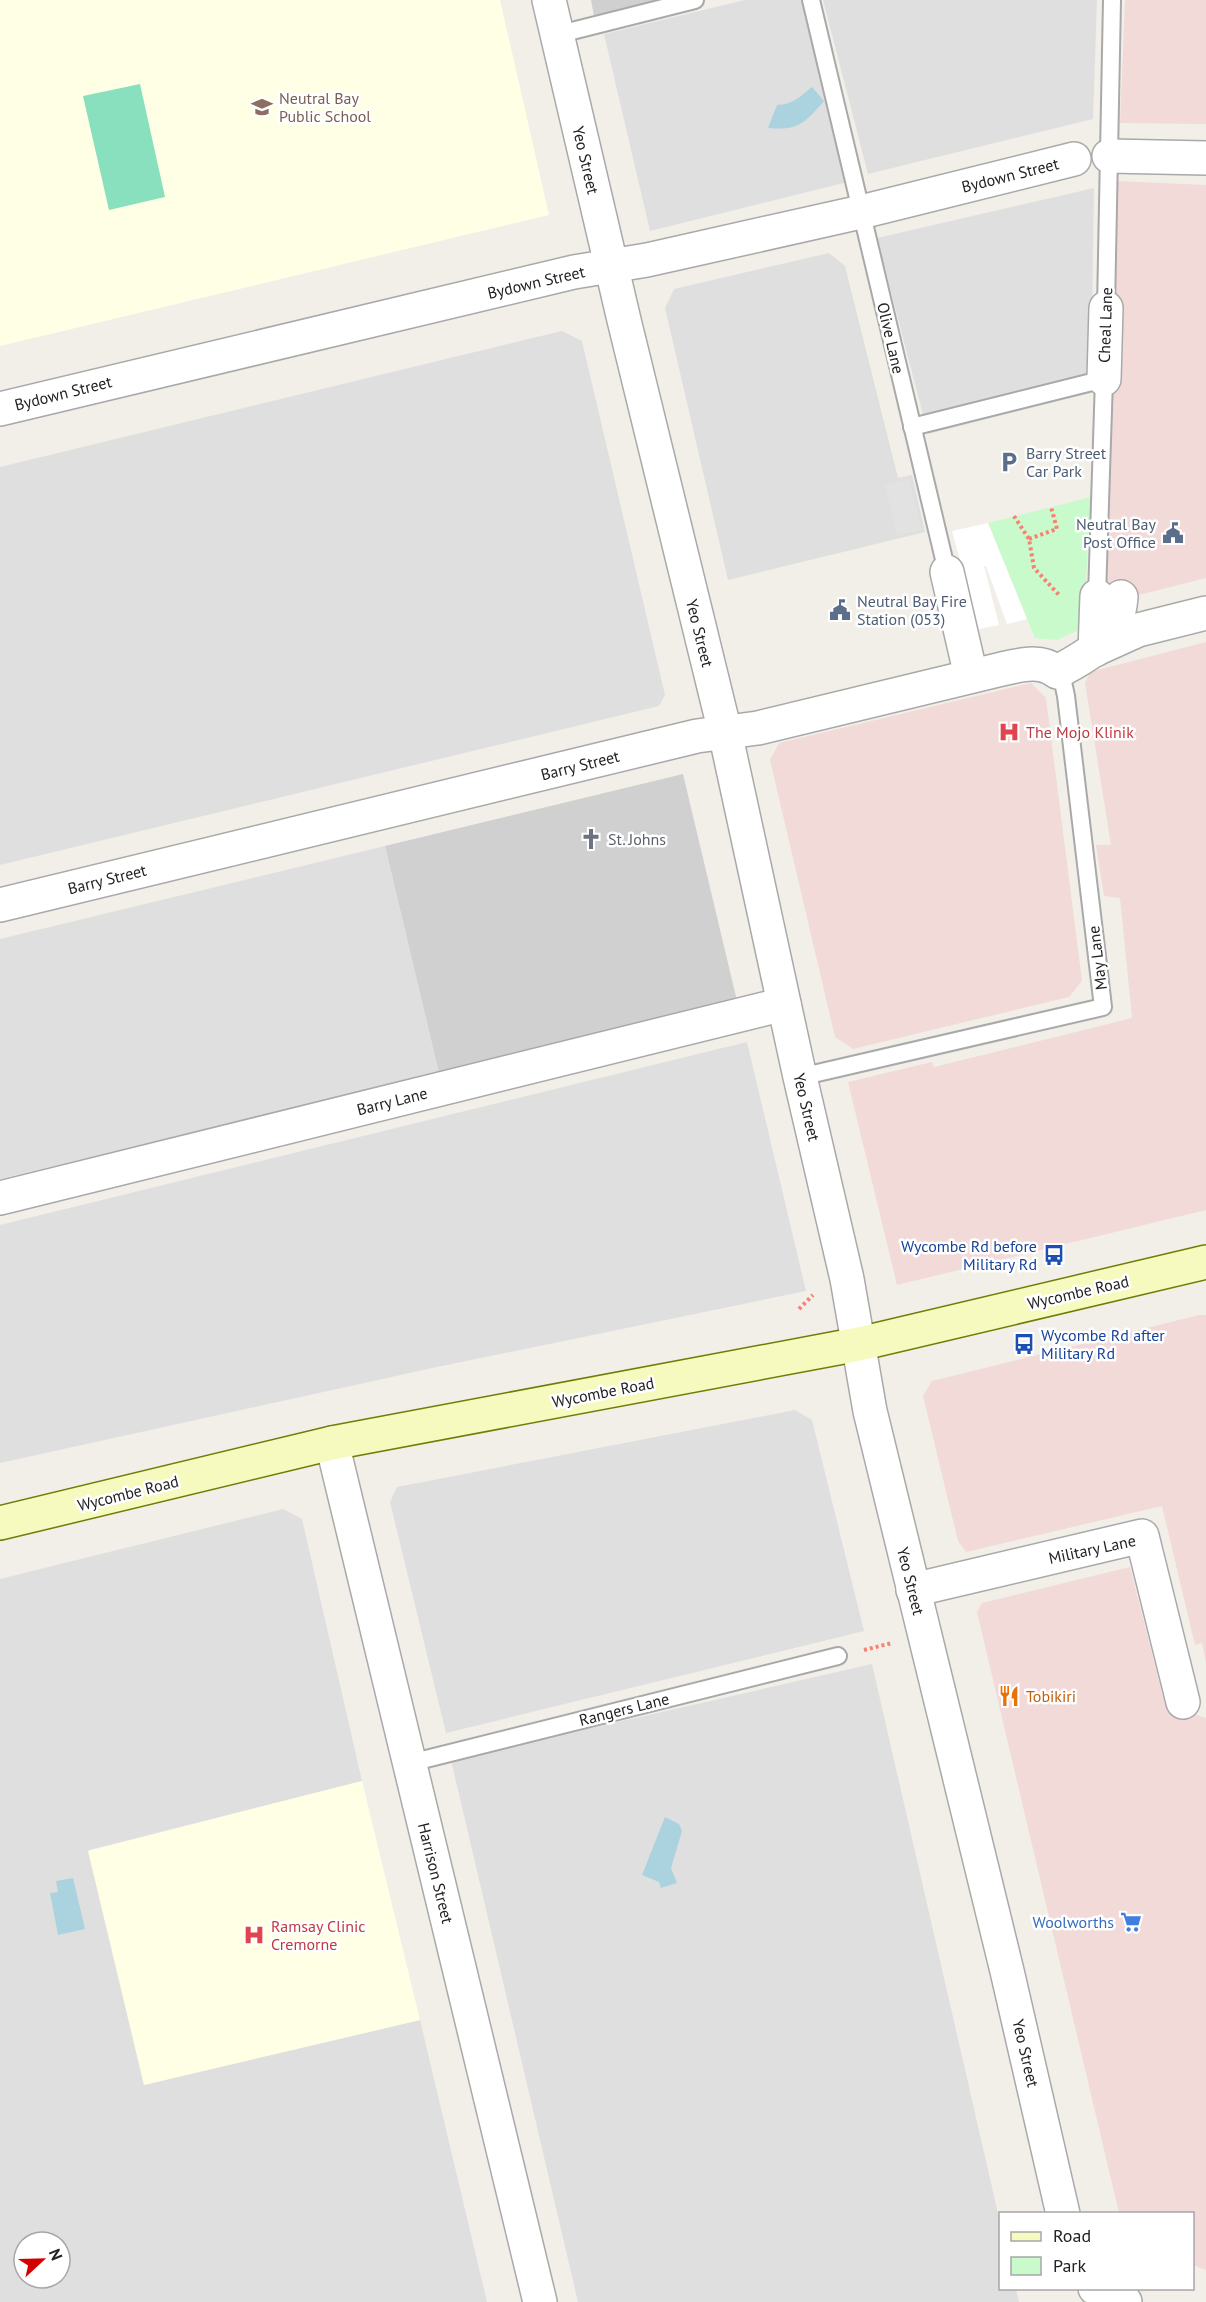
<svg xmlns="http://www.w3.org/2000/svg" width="1206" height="2302" font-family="'PT Sans',sans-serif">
<rect width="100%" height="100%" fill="#f2efe9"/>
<g fill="#e0dfdf" fill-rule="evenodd">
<path d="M745,0H801L848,182L650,231L604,34Z"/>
<path d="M823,0H1097L1093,119L868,174Z"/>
<path d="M1094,188L1091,393L928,434L877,238Z"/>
<path d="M829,253L845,266L898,478L912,475L925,532L728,580L665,308L674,289Z"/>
<path d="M562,331L582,341L665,695L659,706L0,865V467Z"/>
<path d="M385,846L439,1073L0,1179V939Z"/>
<path d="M747,1042L806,1291L437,1367L0,1463V1225Z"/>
<path d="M795,1410L812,1420L864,1631L446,1733L390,1502L397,1487Z"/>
<path d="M283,1509L302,1519L362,1781L89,1850L144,2085L420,2020L487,2302H0V1579ZM24,2242H60V2278H24Z"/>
<path d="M872,1664L1000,2222V2288L1016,2289L1019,2302H578L451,1760Z"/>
</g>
<g fill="#f2dad9">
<path d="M1125,0H1206V124L1120,123Z"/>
<path d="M1117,181L1206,185V578L1103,604Z"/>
<path d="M1206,642V1210L897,1285L848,1082L932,1062L934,1067L1132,1018L1120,898L1104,896L1096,845H1111L1085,683L1090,672Z"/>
<path d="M1031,683L1046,698L1082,981L1069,997L853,1049L835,1037L770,760L779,743Z"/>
<path d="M1199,1315H1206V1663L1202,1643L1195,1645L1162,1506L966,1552L958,1541L923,1396L932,1381Z"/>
<path d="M1130,1567L1165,1705L1206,1718V2270L1193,2265L1192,2214L1119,2213L977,1612L982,1603Z"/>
</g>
<g fill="#ffffe5">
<path d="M0,0H500L549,215L0,346Z"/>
<path d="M362,1781L420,2020L144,2085L88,1851Z"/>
</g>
<g fill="#d0d0d0">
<path d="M591,0H660L594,16Z"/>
<path d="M683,774L737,1001L439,1073L385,846Z"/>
</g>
<path fill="#c8facc" d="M1091,497L1083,628L1057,640L1035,638L988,523Z"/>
<path fill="#88e0be" d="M140,84L165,197L109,210L83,96Z"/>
<path fill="#e2e2e2" d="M909,479L922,530L897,536L885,485Z"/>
<g fill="#aad3df">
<path d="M812,87L824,101C805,123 798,131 768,128L777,105C792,105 801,96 812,87Z"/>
<path d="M665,1817L679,1824L682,1831L671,1868L677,1883L661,1888L659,1882L642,1875Z"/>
<path d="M73,1878L85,1929L58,1935L50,1893L58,1892L56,1881Z"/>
</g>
<path fill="#fff" d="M988,523L1027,619L1007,624L986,566H984L999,625L979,629L952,531Z"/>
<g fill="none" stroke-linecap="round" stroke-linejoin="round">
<defs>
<g id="lane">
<path d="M811,0L947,572"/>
<path d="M556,35L695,0"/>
<path d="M1106,308L1112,0"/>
<path d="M912,427L1104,379L1097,596"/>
<path d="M800,1077L1103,1007L1066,696L1063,682L1057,672"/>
<path d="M410,1763L838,1656"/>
</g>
<g id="street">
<path d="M549,0L624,320L725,732L800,1077L847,1279L870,1411L1007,1971L1063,2214"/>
<path d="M1109,156L1206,158"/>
<path d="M1104,379L1106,308"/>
<path d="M0,409L574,272L647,260L861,212L1074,159"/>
<path d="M947,572L971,676"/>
<path d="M1096,649L1138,630L1206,613"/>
<path d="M1095,650L1097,596"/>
<path d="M0,905L697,736L758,728L1002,669C1020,665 1041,659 1057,672C1091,654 1118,639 1121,597"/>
<path d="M0,1198L784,1004"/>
<path d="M332,1443L540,2302"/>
<path d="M913,1590L1142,1536L1183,1702"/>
<path d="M1095,2288L1125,2302"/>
</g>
<path id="secondary" d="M0,1523L332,1443L859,1344L1206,1262"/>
</defs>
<use href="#lane" stroke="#a9a9a9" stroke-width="20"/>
<use href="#street" stroke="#a9a9a9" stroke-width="36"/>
<use href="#secondary" stroke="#707d05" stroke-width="36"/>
<g stroke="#fa8072" stroke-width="4" stroke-dasharray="3 3" stroke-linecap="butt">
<path d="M1014,516L1029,539L1034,568L1060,596"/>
<path d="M1029,539L1057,529L1051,507"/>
<path d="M799,1309L813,1295"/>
<path d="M864,1650L892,1643"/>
</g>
<use href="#lane" stroke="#fff" stroke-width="16"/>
<use href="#street" stroke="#fff" stroke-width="33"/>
<use href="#secondary" stroke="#f7fabf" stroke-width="33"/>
</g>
<defs>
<symbol id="school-bare" viewBox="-9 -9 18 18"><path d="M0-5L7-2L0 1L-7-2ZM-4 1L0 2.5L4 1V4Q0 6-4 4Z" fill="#8d6e63" stroke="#fff" stroke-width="2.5" paint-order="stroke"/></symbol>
<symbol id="parking-bare" viewBox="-9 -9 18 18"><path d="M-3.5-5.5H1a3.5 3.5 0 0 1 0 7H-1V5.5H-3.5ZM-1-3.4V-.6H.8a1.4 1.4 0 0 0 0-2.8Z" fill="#5c6f8a" stroke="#fff" stroke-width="2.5" paint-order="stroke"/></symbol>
<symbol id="civic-bare" viewBox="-9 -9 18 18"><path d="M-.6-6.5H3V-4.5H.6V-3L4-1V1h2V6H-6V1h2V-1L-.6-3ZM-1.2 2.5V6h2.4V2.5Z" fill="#5c6f8a" stroke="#fff" stroke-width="2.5" paint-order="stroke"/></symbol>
<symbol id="hospital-bare" viewBox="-9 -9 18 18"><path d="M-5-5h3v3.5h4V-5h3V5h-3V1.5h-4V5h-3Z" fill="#e0444e" stroke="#fff" stroke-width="2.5" paint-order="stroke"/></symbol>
<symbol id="church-bare" viewBox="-9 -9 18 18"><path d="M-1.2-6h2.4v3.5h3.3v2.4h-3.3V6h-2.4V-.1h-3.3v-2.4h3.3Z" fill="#6b7280" stroke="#fff" stroke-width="2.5" paint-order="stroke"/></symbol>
<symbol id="bus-bare" viewBox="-9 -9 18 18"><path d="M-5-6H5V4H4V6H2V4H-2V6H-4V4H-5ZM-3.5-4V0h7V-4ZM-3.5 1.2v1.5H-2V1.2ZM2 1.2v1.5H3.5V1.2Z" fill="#1a4fb4" stroke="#fff" stroke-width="2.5" paint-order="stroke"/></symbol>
<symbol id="restaurant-bare" viewBox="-9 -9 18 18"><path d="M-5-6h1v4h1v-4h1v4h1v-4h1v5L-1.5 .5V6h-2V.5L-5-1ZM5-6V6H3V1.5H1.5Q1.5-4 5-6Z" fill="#e8710a" stroke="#fff" stroke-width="2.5" paint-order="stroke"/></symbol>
<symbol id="supermarket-bare" viewBox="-9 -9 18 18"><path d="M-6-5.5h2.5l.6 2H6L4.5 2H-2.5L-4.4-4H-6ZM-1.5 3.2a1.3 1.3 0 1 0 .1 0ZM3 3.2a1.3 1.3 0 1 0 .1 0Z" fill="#3f7fe0" stroke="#fff" stroke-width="2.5" paint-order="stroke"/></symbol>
</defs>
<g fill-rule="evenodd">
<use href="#school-bare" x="247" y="92" width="30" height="30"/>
<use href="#parking-bare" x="994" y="447" width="30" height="30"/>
<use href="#civic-bare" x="1158" y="518" width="30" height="30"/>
<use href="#civic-bare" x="825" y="595" width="30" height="30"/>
<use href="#hospital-bare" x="994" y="717" width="30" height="30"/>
<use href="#church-bare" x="576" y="824" width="30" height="30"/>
<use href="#bus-bare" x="1039" y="1240" width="30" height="30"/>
<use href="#bus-bare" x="1009" y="1329" width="30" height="30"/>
<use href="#restaurant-bare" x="994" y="1681" width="30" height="30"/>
<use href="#supermarket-bare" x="1116" y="1907" width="30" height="30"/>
<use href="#hospital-bare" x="239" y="1920" width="30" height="30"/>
</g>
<g text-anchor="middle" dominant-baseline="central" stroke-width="5" stroke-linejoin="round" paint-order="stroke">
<g font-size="16" fill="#785e54" stroke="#fff" text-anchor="start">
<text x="279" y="98">Neutral Bay<tspan x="279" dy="18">Public School</tspan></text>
</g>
<g font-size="16" fill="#222" stroke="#fff">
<text transform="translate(586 160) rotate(77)">Yeo Street</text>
<text transform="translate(1010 175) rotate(-14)">Bydown Street</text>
<text transform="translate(536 282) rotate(-13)">Bydown Street</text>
<text transform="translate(1105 325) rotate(-88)">Cheal Lane</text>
<text transform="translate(891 338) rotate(77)">Olive Lane</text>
<text transform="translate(63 393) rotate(-14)">Bydown Street</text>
<text transform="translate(700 633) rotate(76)">Yeo Street</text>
<text transform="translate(580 765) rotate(-14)">Barry Street</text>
<text transform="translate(107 879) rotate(-14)">Barry Street</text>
<text transform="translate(1097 958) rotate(-97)">May Lane</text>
<text transform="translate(392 1101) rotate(-14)">Barry Lane</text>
<text transform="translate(807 1107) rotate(77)">Yeo Street</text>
<text transform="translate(1078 1292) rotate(-13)">Wycombe Road</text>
<text transform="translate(603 1392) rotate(-11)">Wycombe Road</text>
<text transform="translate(128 1493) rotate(-14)">Wycombe Road</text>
<text transform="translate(1092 1549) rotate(-12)">Military Lane</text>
<text transform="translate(911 1581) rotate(76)">Yeo Street</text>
<text transform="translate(624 1709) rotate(-14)">Rangers Lane</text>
<text transform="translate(436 1873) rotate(76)">Harrison Street</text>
<text transform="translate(1026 2053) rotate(77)">Yeo Street</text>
</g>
<g font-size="16" fill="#4e5e75" stroke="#fff" text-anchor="start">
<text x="1026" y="453">Barry Street<tspan x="1026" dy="18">Car Park</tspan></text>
<text x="1156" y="524" text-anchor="end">Neutral Bay<tspan x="1156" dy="18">Post Office</tspan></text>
<text x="857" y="601">Neutral Bay Fire<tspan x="857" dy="18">Station (053)</tspan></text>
</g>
<g font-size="16" fill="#be3a42" stroke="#fff" text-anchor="start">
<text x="1026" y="732">The Mojo Klinik</text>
<text x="271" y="1926">Ramsay Clinic<tspan x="271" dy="18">Cremorne</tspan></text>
</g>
<g font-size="16" fill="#5b616d" stroke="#fff" text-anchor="start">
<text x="608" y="839">St. Johns</text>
</g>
<g font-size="16" fill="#164399" stroke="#fff" text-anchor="end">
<text x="1037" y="1246">Wycombe Rd before<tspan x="1037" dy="18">Military Rd</tspan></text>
<text x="1041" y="1335" text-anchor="start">Wycombe Rd after<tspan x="1041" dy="18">Military Rd</tspan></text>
</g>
<g font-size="16" fill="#c56008" stroke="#fff" text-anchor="start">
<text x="1026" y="1696">Tobikiri</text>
</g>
<g font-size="16" fill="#366cbe" stroke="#fff" text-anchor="end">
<text x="1114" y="1922">Woolworths</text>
</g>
</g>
<rect x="999" y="2212" width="195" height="78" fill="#ffffff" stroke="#a7a7a7" stroke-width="1.5"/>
<rect x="1011" y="2232" width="30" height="9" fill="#f7fabf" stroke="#a7a7a7" stroke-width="1.5"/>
<text x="1053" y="2242" font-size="18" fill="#222222">Road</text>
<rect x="1011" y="2257" width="30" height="18" fill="#c8facc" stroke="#a7a7a7" stroke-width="1.5"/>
<text x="1053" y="2272" font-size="18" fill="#222222">Park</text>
<g transform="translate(42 2260) rotate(68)"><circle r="28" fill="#ffffff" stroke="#a7a7a7" stroke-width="1.5"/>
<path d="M0-4.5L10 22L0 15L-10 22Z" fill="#d40000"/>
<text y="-9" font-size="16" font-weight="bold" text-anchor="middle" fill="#222222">N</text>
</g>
</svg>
